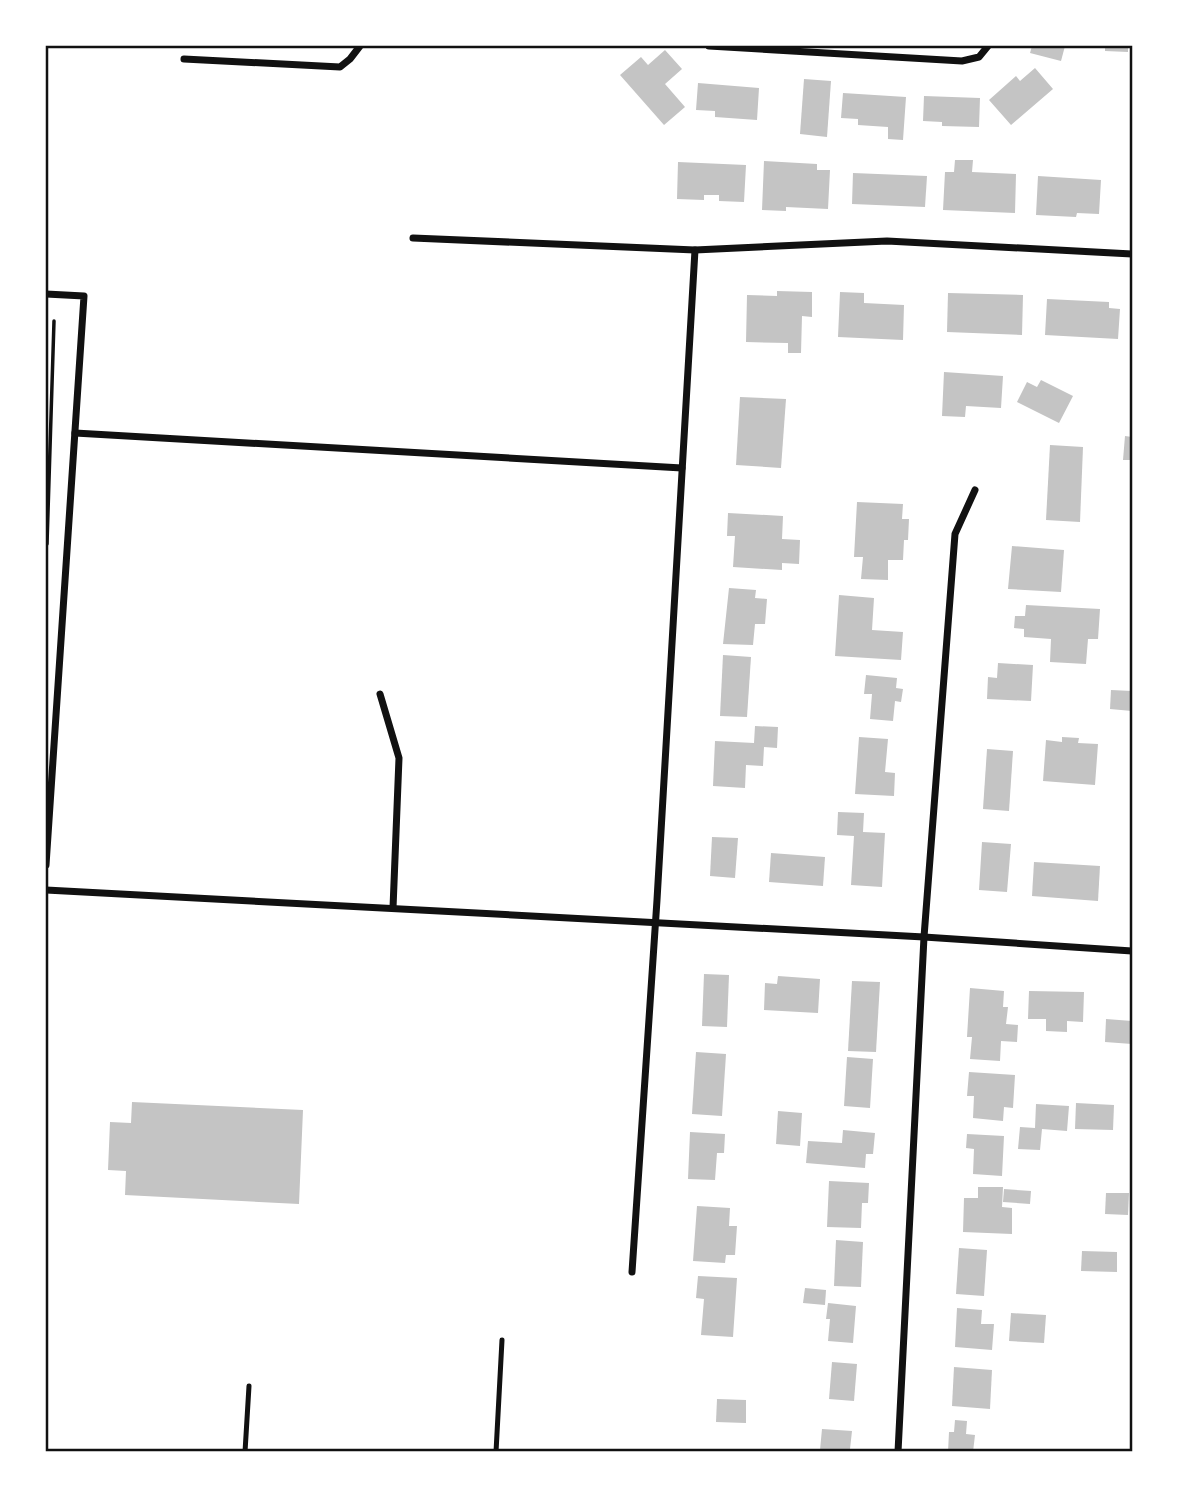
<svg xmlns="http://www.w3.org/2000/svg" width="1178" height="1497" font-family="Overpass,sans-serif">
<rect width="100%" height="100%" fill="#fff"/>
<g fill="#c4c4c4">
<path d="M1032,46H1065L1061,61L1030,53Z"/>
<path d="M1105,46H1128V52L1105,51Z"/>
<path d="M665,50L682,69L665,84L685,107L664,125L620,75L641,57L648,65Z"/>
<path d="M1035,68L1053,89L1011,125L989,100L1016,76L1020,81Z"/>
<path d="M804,79L831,81L827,137L800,134Z"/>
<path d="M698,83L759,88L757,120L715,117V111L696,110Z"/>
<path d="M843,93L906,97L903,140L888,139V127L858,125V119L841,118Z"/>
<path d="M924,96L980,98L979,127L942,126V122L923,121Z"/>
<path d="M955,160H973L972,172L1016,174L1015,213L943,210L945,172H954Z"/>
<path d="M764,161L817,164V170H830L828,209L786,207V211L762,210Z"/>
<path d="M678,162L746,165L744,202L719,201V195H704V200L677,199Z"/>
<path d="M853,173L927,176L925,207L852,204Z"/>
<path d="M1038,176L1101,180L1099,214L1077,213L1076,217L1036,215Z"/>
<path d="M777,291L812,292V317L802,316L801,353H788V343L746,342L747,295L777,296Z"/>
<path d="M840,292L864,293V303L904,305L903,340L838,337Z"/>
<path d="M948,293L1023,295L1022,335L947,332Z"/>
<path d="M1047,299L1109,302V308L1120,309L1118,339L1045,335Z"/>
<path d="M944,372L1003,376L1001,408L966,406L965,417L942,416Z"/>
<path d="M1041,380L1073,396L1059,423L1017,402L1027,382L1037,387Z"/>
<path d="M740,397L786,399L781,468L736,465Z"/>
<path d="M1125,436L1132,437V460H1123Z"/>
<path d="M1050,445L1083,447L1080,522L1046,520Z"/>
<path d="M857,502L903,504L902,519H909L908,540H904L903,560H888V580L861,579L863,557H854Z"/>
<path d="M728,513L783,516L782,539L800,540L799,564L782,563V570L733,567L735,536H727Z"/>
<path d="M1012,546L1064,550L1061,592L1008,589Z"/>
<path d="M729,588L756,590L755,598L767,599L765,624H755L753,645L723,644Z"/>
<path d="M839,595L874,598L872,630L903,632L901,660L835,656Z"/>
<path d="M1026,605L1100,609L1098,639H1088L1086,664L1050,662L1051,639L1024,637V629L1014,628L1015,616H1025Z"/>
<path d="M723,655L751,657L747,717L720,716Z"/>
<path d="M998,663L1033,665L1031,701L987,699L988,677L997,678Z"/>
<path d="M866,675L897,678L896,688L903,689L901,702L895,701L893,721L870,719L872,694H864Z"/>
<path d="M1111,690L1132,691V711L1110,709Z"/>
<path d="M755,726L778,727L777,748L764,747L763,766L746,765L745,788L713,786L715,741L754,743Z"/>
<path d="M859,737L888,739L885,772L895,773L894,796L855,794Z"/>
<path d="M1062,737L1079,738L1078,743L1098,744L1095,785L1043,781L1046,740L1062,742Z"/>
<path d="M987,749L1013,751L1009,811L983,809Z"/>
<path d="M838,812L864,813L863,832L885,833L882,887L851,885L854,836L837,835Z"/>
<path d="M712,837L738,838L735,878L710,876Z"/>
<path d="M982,842L1011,844L1007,892L979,890Z"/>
<path d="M771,853L825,857L823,886L769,882Z"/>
<path d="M1034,862L1100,866L1098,901L1032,896Z"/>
<path d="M704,974L729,975L727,1027L702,1026Z"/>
<path d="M778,976L820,979L818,1013L764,1010L765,983L777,984Z"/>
<path d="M852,981L880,982L876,1052L848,1051Z"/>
<path d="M970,988L1004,991L1003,1007H1008L1006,1024L1018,1025L1017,1042L1001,1041L1000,1061L970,1059L972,1037H967Z"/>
<path d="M1029,991L1084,992L1083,1022L1067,1021V1032L1046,1031V1019H1028Z"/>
<path d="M1106,1019L1132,1021V1044L1105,1042Z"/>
<path d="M696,1052L726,1054L722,1116L692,1114Z"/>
<path d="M847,1057L873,1059L870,1108L844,1106Z"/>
<path d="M969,1072L1015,1075L1013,1108L1004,1107L1003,1121L973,1118L974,1096H967Z"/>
<path d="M132,1102L303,1110L299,1204L125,1195L126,1171L108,1170L110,1122L131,1123Z"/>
<path d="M1076,1103L1114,1105L1113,1130L1075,1129Z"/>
<path d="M1036,1104L1069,1106L1067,1131L1042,1129L1040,1150L1018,1149L1020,1127L1035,1128Z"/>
<path d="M778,1111L802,1113L800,1146L776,1144Z"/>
<path d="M843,1130L875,1133L873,1154H866L865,1168L806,1163L808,1141L842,1143Z"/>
<path d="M690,1132L725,1134L724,1153H717L715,1180L688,1179Z"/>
<path d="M967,1134L1004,1136L1002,1176L973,1174L974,1149L966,1148Z"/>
<path d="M829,1181L869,1183L868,1203H862L861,1228L827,1227Z"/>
<path d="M978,1187H1003L1002,1207L1012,1208V1234L963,1232L964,1198H978Z"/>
<path d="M1004,1189L1031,1191L1030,1204L1003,1202Z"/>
<path d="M1106,1193H1129L1128,1215L1105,1214Z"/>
<path d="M697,1206L730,1208L729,1226H737L735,1255H726L725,1263L693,1261Z"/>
<path d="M836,1240L863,1242L861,1287L834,1286Z"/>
<path d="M959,1248L987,1250L984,1296L956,1294Z"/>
<path d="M1082,1251L1117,1252V1272L1081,1271Z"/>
<path d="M698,1276L737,1278L733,1337L701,1335L704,1299L696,1298Z"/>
<path d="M805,1288L826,1290L825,1305L803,1303Z"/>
<path d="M828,1303L856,1306L853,1343L828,1341L830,1319H826Z"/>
<path d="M957,1308L982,1310L981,1324H994L992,1350L955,1347Z"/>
<path d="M1011,1313L1046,1315L1044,1343L1009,1341Z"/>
<path d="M832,1362L857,1364L854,1401L829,1399Z"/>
<path d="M954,1367L992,1370L990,1409L952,1406Z"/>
<path d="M717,1399L746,1400V1423L716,1422Z"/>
<path d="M955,1420L967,1421L966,1434L975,1435L973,1452H948L949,1432H954Z"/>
<path d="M822,1429L852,1431L850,1449L855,1452L820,1450Z"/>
</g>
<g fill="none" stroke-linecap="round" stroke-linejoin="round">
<path stroke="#111" stroke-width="3.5" d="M47,544L54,321"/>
<g stroke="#111" stroke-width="5">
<path d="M245,1452L249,1386"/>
<path d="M496,1452L502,1340"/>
</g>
<g stroke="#111" stroke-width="7">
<path d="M709,46L962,61L979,57L988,46"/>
<path d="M184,59L340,67L350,59L360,46"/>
<path d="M413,238L695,250L887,241L1132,254"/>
<path d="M46,294L84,296L46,865"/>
<path d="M75,433L682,468"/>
<path d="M380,694L399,758L393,908"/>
<path d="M46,890L924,937L1132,951"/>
<path d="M632,1272L657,900L695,250"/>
<path d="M898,1452L924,937L955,534L975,490"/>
</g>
</g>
<rect width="1178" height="1497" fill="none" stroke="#ffffff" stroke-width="94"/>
<rect x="47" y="47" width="1084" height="1403" fill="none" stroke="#111" stroke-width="2.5"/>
</svg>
